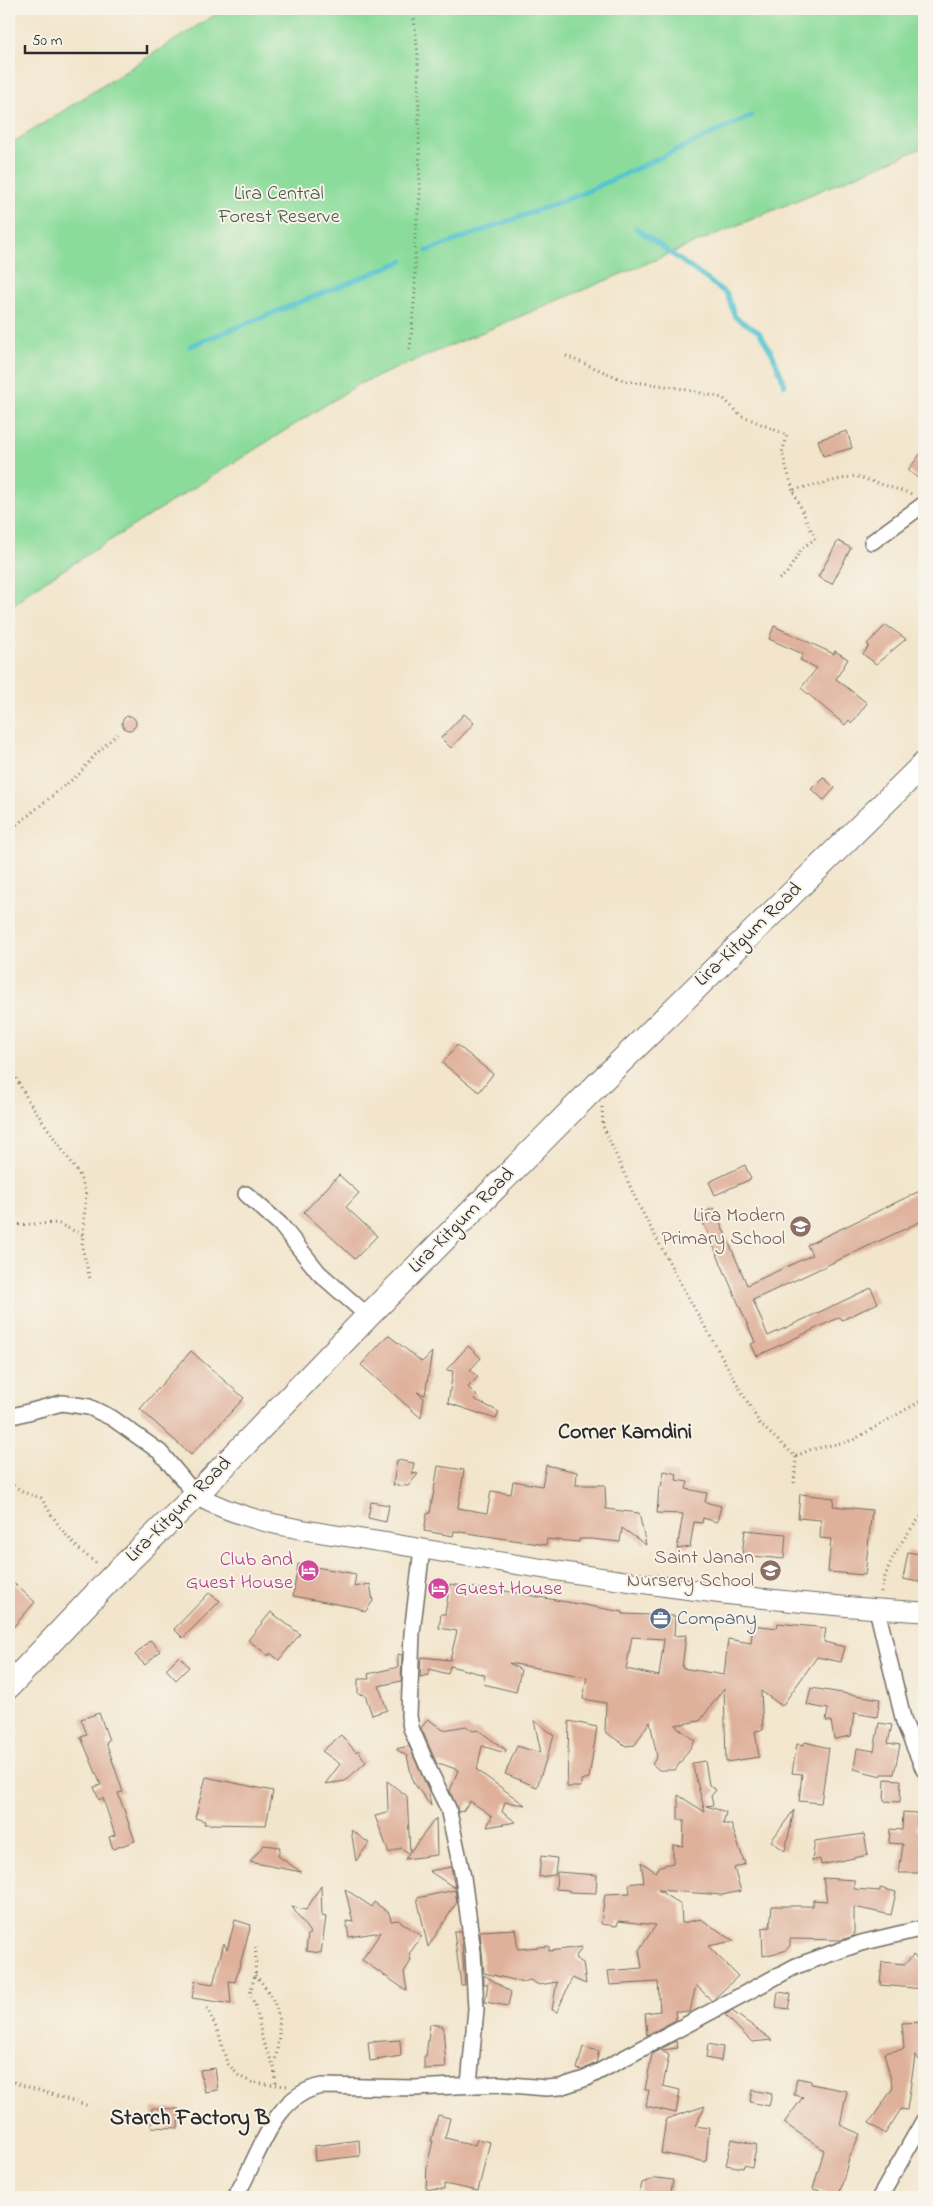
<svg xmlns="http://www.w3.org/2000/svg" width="933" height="2206" font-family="'Indie Flower',sans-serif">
<rect width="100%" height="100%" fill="#f7f3e8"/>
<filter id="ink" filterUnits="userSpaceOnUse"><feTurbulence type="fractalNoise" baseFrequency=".02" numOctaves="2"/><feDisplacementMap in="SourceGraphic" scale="10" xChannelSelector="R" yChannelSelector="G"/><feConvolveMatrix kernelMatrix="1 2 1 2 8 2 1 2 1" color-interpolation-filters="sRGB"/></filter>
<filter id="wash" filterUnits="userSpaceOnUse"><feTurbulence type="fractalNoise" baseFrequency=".0096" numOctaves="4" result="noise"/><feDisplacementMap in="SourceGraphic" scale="20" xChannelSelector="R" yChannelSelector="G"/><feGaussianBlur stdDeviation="1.12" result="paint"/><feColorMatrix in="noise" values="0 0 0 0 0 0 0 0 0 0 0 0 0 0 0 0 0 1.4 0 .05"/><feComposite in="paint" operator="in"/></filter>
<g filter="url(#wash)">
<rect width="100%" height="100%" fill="#f2e5cc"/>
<path fill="#8bdc9b" stroke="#5b8463" d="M224,9H924V147L359,384L31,590L9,610V145Z"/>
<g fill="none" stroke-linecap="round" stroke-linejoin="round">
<g stroke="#57c4d0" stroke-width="5">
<path d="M636,228L727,294L735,317L759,332L773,355L785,385"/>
<path d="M427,251L579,195L751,116"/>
<path d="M190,346L403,261"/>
</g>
</g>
<g id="blocks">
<g fill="#dfb19b" fill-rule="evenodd">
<path d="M847,431L852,448L823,456L818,440Z"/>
<path d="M924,449V483L908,470Z"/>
<path d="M838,541L851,548L832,584L818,577Z"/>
<path d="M886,625L906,639L876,664L863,654L869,646L867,644Z"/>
<path d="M774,626L834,654L835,651L848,659L836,679L867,703L852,723L849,720L845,725L801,688L817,668L800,660L803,654L769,639Z"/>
<path d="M464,714L474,723L451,748L441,738Z"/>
<circle cx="129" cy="723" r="7"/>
<path d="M823,777L835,788L824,800L811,789Z"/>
<path d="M457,1045L493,1074L479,1092L442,1063Z"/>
<path d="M745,1165L751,1179L715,1195L709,1182Z"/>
<path d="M339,1175L359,1193L346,1207L377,1236L355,1259L304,1212Z"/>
<path d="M924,1189V1220L753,1300L768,1336L871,1288L878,1303L842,1320L840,1317L757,1356L751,1344L755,1342L700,1215L714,1208L747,1285L812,1255L807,1245Z"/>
<path d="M388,1335L422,1362L432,1352L425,1395L417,1392L424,1398L421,1418L361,1365Z"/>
<path d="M468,1346L481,1358L470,1370L478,1377L468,1387L477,1396L474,1399L499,1412L496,1419L448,1403L453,1371L446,1370Z"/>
<path d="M191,1351L244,1398L191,1455L140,1409Z"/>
<path d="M397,1460L414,1463L412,1473L418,1474L408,1486L393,1485Z"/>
<path d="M546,1465L577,1472L576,1485H605L606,1509L639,1513L646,1545L622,1528L620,1542L591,1539H579V1542L547,1539L546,1545L454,1531L453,1536L424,1531L427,1514L430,1513L438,1466L464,1470L458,1508L487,1513L491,1491L511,1494L513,1481L542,1486Z"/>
<path d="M664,1471L677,1474L676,1480L688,1482L686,1489L707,1493L705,1502L721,1506L717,1522L703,1518L702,1523L694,1522L690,1547L677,1549L683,1514L657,1513L659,1487H661Z"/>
<path d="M800,1494L834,1498L833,1506L872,1510L865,1575L828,1572L831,1539L820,1538L821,1520L798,1518Z"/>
<path d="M371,1502L389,1505L386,1522L368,1518Z"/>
<path d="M745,1530L786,1534L784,1559L742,1555Z"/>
<path d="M908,1552L924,1555V1583L903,1579Z"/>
<path d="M298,1564L356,1574L354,1587L370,1584L373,1601L365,1612L358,1608L293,1596Z"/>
<path d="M9,1579L35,1602L9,1632Z"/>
<path d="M450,1584L488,1590V1588L623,1612V1614L675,1616L674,1636L686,1635L682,1668L724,1675L728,1639L751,1643L753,1625L777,1628L778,1623L826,1628L824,1642L845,1647L841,1662L817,1657L782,1706L761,1691L763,1730L755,1731L759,1757L726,1762L724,1688L700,1721L675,1725L695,1741L675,1770H659L652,1764L657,1757L650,1721L635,1745L626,1746L605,1732L606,1703L583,1699L587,1677L509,1663L521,1670L516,1692L483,1684L485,1675L450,1666L448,1674L429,1669L428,1675L420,1677L421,1657L450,1660L457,1631L439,1628L441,1614H445ZM632,1637L664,1639L659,1676L626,1669Z"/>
<path d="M209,1593L220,1601L183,1638L174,1629Z"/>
<path d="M271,1612L300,1634L279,1660L270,1653L269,1656L248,1640Z"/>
<path d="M150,1640L160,1651L145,1665L135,1655Z"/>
<path d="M398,1654L402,1655L401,1681L379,1686L387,1710L372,1715L365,1695L358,1694V1679H369L368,1674L398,1667Z"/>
<path d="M179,1656L189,1667L176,1680L166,1669Z"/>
<path d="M811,1688L880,1699L877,1717L854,1713L851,1736L834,1739L831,1721H826L828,1709L807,1705Z"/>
<path d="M99,1713L109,1740L106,1742L123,1792L118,1793L135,1841L113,1849L109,1837L115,1835L103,1798L99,1800L94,1787L101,1785L81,1737L87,1735L81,1719Z"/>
<path d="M428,1719L443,1730L466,1726L473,1731L478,1730L506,1750L505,1753L482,1746L477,1770L525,1805L505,1802L502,1812L516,1822L487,1827L492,1816L470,1801L463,1811L458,1812L450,1791L458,1770L442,1764H437L421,1728Z"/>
<path d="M534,1720L554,1735L537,1787L505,1774L517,1746L541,1753Z"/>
<path d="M569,1721L597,1727L589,1778L581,1780V1787H567Z"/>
<path d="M879,1723L892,1725L888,1743L900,1745L894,1774H882L881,1776L854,1769L857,1748L874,1751Z"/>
<path d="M341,1735L356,1752L358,1750L366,1762L345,1781L325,1784L340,1764L322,1751Z"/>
<path d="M805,1742L829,1748L821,1803L799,1801L802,1774L792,1773L797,1744L804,1745Z"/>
<path d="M409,1746L428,1789L431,1806L413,1782L407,1756L396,1749Z"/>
<path d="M705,1761L709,1785L716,1790L711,1796L713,1805L706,1806L726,1812L723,1824H731L745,1864L734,1868L741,1891L722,1895L658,1890L681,1905L682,1923L701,1919L734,1941L708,1946L738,1976L712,2001L696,1985L690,2012L675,2011L676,2020L647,2035L645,2013L660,2011L658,1982L610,1985L608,1971L642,1968L639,1950L656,1925L618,1921L617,1926L601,1924L605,1894L630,1893L629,1884L644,1882L641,1862L656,1872L660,1866L673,1863V1845L683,1846L684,1820H678V1795L705,1812L692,1763Z"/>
<path d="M206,1777L273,1791L266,1825L204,1824L205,1821L195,1818Z"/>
<path d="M885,1779L901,1780L900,1802L884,1801Z"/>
<path d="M387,1781L407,1796L410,1852L436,1818L437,1855L405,1859L409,1853L401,1848L389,1853L375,1816L387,1813L388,1809Z"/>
<path d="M794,1810L785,1851L771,1841Z"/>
<path d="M903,1812L917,1813L916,1830H924V1873H899L903,1844L889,1843L890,1829L902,1830Z"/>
<path d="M351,1830L369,1843L356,1861Z"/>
<path d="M864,1834L868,1855L821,1865L820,1859L812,1861L815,1841Z"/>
<path d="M264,1845L280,1847L278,1856L301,1872L250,1862Z"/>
<path d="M541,1856L557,1858L555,1875L539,1877Z"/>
<path d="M451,1867L455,1888L429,1871Z"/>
<path d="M557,1872L597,1875L596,1893L569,1892V1890L556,1889Z"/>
<path d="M823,1878L854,1880V1889L880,1891V1888L896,1892L891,1915L854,1907V1936L841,1940L790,1939V1946L784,1951L763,1956L762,1928L770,1927L772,1906H813V1900L827,1901Z"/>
<path d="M321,1886L322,1916L326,1917L321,1953L306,1951L308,1934H311L292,1907L306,1910Z"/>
<path d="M345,1889L372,1907L374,1902L389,1913L391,1921L398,1920L422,1936L409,1954L411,1961L404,1972L407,1991L362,1960L381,1932L349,1937L346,1921L353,1922Z"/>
<path d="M455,1890L457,1902L428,1947L417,1898Z"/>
<path d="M235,1920L251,1925L235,1982L229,1981L231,2004L192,1998L195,1981L213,1984L224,1943L227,1950Z"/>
<path d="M515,1929L518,1949L549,1946V1951L582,1947L575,1958L583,1963L586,1984L572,1978L557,2012L552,2010L557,1982L539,1985L530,1980L523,1982L484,1973L480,1931Z"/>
<path d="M454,1932H461L465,1985H461Z"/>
<path d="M913,1955L924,1964V1989L880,1985L882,1962L905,1964Z"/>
<path d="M484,1975L511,1992L508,2006L485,2002L488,1984H484Z"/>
<path d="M778,1992L791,1994L788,2009L776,2007Z"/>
<path d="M732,2011L772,2040L752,2042L725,2015Z"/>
<path d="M924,2022V2063L915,2056L907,2110L901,2109L885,2134L869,2123L893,2088L884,2053L904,2049L902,2023Z"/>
<path d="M430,2024L443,2026L446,2068L424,2069V2056H426Z"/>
<path d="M400,2040L401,2056L370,2061L368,2042Z"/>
<path d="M676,2041L678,2048L661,2050L669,2055L663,2086L680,2090L676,2113L646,2106L649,2090H645L652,2054Z"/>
<path d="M708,2044L723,2047L721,2061L706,2058Z"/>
<path d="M583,2047L599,2051L596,2063L582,2070L577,2069Z"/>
<path d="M215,2068L218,2090L205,2092L200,2070Z"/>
<path d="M797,2078L811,2081V2084L847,2091L840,2125L860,2134L849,2158L839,2196L813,2189L824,2150L784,2123L803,2097L794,2095Z"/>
<path d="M752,2090L772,2094L769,2106L750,2102Z"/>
<path d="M705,2106L695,2126L709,2128L706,2162L661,2153L666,2119Z"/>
<path d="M152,2108L179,2109L178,2128L151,2127Z"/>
<path d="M438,2115L450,2118L445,2138L475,2145L477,2139L490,2142L478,2191L444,2184V2190L426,2189L427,2165L433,2141H431Z"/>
<path d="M732,2139L757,2145L752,2167L744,2165L743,2168L726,2165Z"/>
<path d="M359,2140L360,2156L315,2161L314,2146Z"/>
<path d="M657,2178L673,2180L671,2192L664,2197H639L642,2183Z"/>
</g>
</g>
</g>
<g filter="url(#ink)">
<use href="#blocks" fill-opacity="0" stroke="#716c63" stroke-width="1"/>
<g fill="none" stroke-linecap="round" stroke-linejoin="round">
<defs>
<g id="minor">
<path d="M872,542L924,504"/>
<path d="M246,1194L280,1224L319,1273L368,1316"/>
<path d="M9,1417L62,1403L89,1407L112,1418L160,1452L196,1495"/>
<path d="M422,1549L412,1633L409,1716L411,1728L430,1772L448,1808L463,1877L473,1952L476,2009L469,2084"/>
<path d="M877,1609L904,1722L924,1770"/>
<path d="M235,2197C259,2160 271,2095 322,2086L414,2088L498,2084L546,2088L560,2087L587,2078L796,1966L861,1943L924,1928"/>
<path d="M880,2197L924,2120"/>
</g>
<path id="tertiary" d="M196,1495C256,1529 333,1533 400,1545C574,1575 748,1602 924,1612"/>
<path id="primary" d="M9,1686L114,1575L196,1495L368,1316L601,1081L924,764"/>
</defs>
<use href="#minor" stroke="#716c63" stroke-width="18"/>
<use href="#tertiary" stroke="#716c63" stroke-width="21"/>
<use href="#primary" stroke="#716c63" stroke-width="26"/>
<g stroke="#716c63" stroke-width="3" stroke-dasharray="1 4" stroke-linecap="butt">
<path d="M410,349L415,293V236L420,197L418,55L413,9"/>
<path d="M566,356L626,381L674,387L723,398L740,415L787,435L782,453L793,490"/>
<path d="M779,579L787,573L802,548L815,539L793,490L855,476L912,494"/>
<path d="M9,831L79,774L94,756L117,734"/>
<path d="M9,1065L28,1100L79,1174L86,1192L82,1247L90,1279"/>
<path d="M602,1107L603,1126L638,1204L683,1288L760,1424L796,1457L794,1486"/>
<path d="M9,1225L57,1223L83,1235"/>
<path d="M796,1456L810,1450L853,1440L924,1399"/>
<path d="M9,1483L26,1493L41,1498C57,1524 72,1547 98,1564"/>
<path d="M881,1592C887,1561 904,1536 924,1513"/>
<path d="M256,1947L255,1975L250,1994L256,2007L263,2042L274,2067L276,2084"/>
<path d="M255,1975C284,2006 282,2027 274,2066"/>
<path d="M207,2008L219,2034L227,2063L239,2076L253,2083L288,2086"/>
<path d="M9,2081L89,2106"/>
</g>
<use href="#minor" stroke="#fff" stroke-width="15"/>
<use href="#tertiary" stroke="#fff" stroke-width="19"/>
<use href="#primary" stroke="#fff" stroke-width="24"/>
</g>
</g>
<defs>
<symbol id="school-disc" viewBox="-11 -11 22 22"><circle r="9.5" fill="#8d6e63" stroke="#f7f3e8"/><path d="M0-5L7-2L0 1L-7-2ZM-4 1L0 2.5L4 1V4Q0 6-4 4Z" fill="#fff"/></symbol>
<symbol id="hotel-disc" viewBox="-11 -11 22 22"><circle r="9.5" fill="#d1479c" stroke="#f7f3e8"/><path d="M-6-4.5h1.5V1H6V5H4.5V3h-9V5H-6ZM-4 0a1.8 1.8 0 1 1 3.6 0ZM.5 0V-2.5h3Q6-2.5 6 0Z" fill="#fff"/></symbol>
<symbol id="office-disc" viewBox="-11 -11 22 22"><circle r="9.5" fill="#5c6f8a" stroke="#f7f3e8"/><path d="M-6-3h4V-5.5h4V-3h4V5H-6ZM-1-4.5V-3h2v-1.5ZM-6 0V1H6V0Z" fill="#fff"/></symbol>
</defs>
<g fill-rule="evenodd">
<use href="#school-disc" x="788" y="1214" width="25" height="25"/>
<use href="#school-disc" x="758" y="1558" width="25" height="25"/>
<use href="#hotel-disc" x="296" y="1558" width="25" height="25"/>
<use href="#hotel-disc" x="426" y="1576" width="25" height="25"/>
<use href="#office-disc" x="648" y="1606" width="25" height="25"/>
</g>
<g text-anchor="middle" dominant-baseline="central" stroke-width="4" stroke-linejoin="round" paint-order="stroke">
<g font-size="20" fill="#435747" stroke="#f7f3e8">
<text x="279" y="194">Lira Central<tspan x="279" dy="23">Forest Reserve</tspan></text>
</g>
<g font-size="20" fill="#2b2b2b" stroke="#f7f3e8">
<text transform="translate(749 935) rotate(-44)">Lira-Kitgum Road</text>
<text transform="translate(462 1221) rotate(-45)">Lira-Kitgum Road</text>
<text transform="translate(179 1510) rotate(-45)">Lira-Kitgum Road</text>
</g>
<g font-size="20" fill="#785e54" stroke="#f7f3e8" text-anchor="end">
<text x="785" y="1216">Lira Modern<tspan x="785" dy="23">Primary School</tspan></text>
<text x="754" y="1558">Saint Janan<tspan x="754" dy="23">Nursery School</tspan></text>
</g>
<g font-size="20" fill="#b23c85" stroke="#f7f3e8" text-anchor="end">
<text x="293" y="1560">Club and<tspan x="293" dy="23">Guest House</tspan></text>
<text x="455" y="1589" text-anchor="start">Guest House</text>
</g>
<g font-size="20" fill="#4e5e75" stroke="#f7f3e8" text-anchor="start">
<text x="677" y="1619">Company</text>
</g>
<g font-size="22" font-weight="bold" fill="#2b2b2b" stroke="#f7f3e8">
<text x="625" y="1433">Corner Kamdini</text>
<text x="190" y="2119">Starch Factory B</text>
</g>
</g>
<rect width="933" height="2206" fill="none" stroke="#f7f3e8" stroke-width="30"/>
<path d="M25 45v8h122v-8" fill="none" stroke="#2b2b2b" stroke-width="2.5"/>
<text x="32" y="45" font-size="15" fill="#2b2b2b" stroke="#f7f3e8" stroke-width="4" paint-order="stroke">50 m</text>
</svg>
